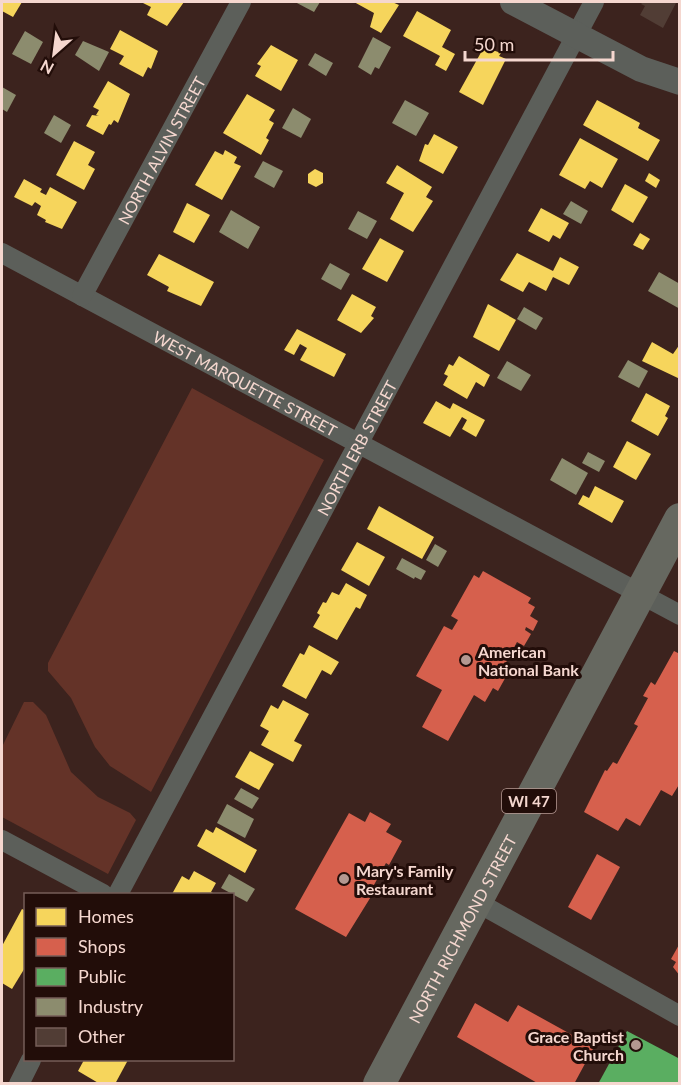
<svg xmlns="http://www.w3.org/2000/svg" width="681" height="1085" font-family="Lato,sans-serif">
<rect width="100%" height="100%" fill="#3c231e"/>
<g fill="#643328">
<path d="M192,388L324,460L151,792L110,766L95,747L71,698L48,671V663Z"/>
<path d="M24,702H33L46,715L71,772L98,797L130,813L136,820L108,874L2,817V747Z"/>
</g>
<g fill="#f6d55c">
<path d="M2,2H22L13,17L2,11Z"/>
<path d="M141,2H184L167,26L147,15L151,7Z"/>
<path d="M354,2H392L399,5L381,33L370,27L374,13Z"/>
<path d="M417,11L451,30L442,47L455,54L446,71L435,65L440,56L403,36Z"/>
<path d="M120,30L158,51L151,69L148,67L143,77L119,64L124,56L110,49Z"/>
<path d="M271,45L298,60L281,91L255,76L261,66L257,64Z"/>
<path d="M484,47L501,53L499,56L506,59L483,105L459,92Z"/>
<path d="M108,81L130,94L118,123L114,120L111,125L109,124L103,135L86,126L92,115L99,116L96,115L99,110L93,107Z"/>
<path d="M247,94L275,110L269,120L274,123L266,138L269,140L261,155L223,133Z"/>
<path d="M597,100L640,123L638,128L660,140L648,161L583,125Z"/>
<path d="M434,134L458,147L443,174L419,161L425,144L428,145Z"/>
<path d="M580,138L618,159L602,188L590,181L585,189L559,175Z"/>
<path d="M74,141L95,152L88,165L95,169L84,190L56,175Z"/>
<path d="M225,150L237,157L234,163L241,166L222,200L195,185L215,151L223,155Z"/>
<path d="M397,165L432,187L426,197L433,201L413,232L390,219L404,193L386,183Z"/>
<path d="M315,169L323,173V183L316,187L308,183V174Z"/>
<path d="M649,173L660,180L656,188L645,181Z"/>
<path d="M24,179L42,189L40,192L46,195L50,187L77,202L62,229L45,222L46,220L37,215L41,206L35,202L32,206L14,197Z"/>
<path d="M625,184L648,197L633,223L611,210Z"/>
<path d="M187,203L210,215L194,243L173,232Z"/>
<path d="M541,208L569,223L560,239L553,235L549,242L528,231Z"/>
<path d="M640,233L650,239L643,250L633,245Z"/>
<path d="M380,238L404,251L387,282L362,269Z"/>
<path d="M517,253L553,271L560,257L579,267L569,285L553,277L546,291L529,282L523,292L500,280Z"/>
<path d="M159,254L214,282L201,306L167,291L169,287L147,275Z"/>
<path d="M352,294L376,307L371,316L374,318L361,333L337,320Z"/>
<path d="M488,304L516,320L499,351L473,337Z"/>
<path d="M297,329L346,354L334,377L300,360L307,348L300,344L294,355L284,350Z"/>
<path d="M652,342L673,354L680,344V379L642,361Z"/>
<path d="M459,356L490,375L484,387L476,382L467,399L443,385L448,376L444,374L449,364L453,366Z"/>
<path d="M646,393L670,406L665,416L668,418L658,436L631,421Z"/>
<path d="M436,401L450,409L453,403L485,420L476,437L462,429L467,420L462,417L450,437L423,423Z"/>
<path d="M627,441L651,454L636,480L613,467Z"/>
<path d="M595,486L624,501L612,523L578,504L583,495L589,498Z"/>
<path d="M379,506L434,537L422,559L367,529Z"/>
<path d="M357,542L385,557L369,586L341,570Z"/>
<path d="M346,583L367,595L360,609L356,607L337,640L313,627L320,615L317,613L323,602L326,603L332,592L339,595Z"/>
<path d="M309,645L339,662L331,675L322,670L306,699L282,686L300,653L304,655Z"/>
<path d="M283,700L309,714L294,741L302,745L293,762L261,745L269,731L260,726L271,705L278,709Z"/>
<path d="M250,751L274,764L259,790L235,777Z"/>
<path d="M216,827L257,850L245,873L197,846L206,829L213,833Z"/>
<path d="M194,871L216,883L211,892L215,894H172L182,876L189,880Z"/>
<path d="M22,909L26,911V966L12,989L2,983V946Z"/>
<path d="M84,1060H128L115,1084H100L78,1071Z"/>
</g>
<g fill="#d6604d">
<path d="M483,571L531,598L528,603L535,607L530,616L538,621L533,631L526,627L525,630L531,634L524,646L517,642L502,670L508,673L498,691L493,688L485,702L474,695L448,741L422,727L442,690L416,676L444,626L452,630L458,620L451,616L474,575L479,578Z"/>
<path d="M674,651L680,654V783L672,796L661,790L640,826L626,818L618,831L584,812L605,770L607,771L613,762L617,764L638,726L634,724L648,698L643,696L651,682L655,685Z"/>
<path d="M370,812L391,824L386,832L402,841L389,865L386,863L369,894L372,895L346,937L295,909L349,813L365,822Z"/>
<path d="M597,854L620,867L591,920L568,907Z"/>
<path d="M680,943V976L673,967L676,962L671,959Z"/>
<path d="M475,1003L508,1022L518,1005L594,1047L574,1084H539L457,1037Z"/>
</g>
<path fill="#5aae61" d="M627,1031L680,1059V1084H598Z"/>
<g fill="#8c8c6e">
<path d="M295,2H320L314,12Z"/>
<path d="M25,31L43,42L31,64L12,54Z"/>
<path d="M373,37L391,47L379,69L375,67L371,75L358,67Z"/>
<path d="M83,41L109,52L99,71L75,55Z"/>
<path d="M315,53L333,63L326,76L308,65Z"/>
<path d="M2,87L16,95L7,112L2,109Z"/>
<path d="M405,100L429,113L416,136L392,123Z"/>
<path d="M293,108L311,119L301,138L282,128Z"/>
<path d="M54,115L71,125L61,143L44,133Z"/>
<path d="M263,161L283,171L274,188L254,177Z"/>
<path d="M571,201L588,211L581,224L563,214Z"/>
<path d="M231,210L260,227L248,249L219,232Z"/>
<path d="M358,211L377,221L367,239L348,229Z"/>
<path d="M330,263L350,274L341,290L321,279Z"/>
<path d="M659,272L680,284V309L648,291Z"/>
<path d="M524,307L543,318L536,330L517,319Z"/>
<path d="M628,360L648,371L639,388L618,377Z"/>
<path d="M507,361L531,375L521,391L497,378Z"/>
<path d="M588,452L605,461L599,472L582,463Z"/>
<path d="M562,458L588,473L576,495L550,480Z"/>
<path d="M435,544L447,551L438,567L426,560Z"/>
<path d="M402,558L426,571L421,580L415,577L414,579L396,569Z"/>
<path d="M241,788L259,798L252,809L234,799Z"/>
<path d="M227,804L254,819L245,838L217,823Z"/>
<path d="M229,874L255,889L247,902L221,888Z"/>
</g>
<path fill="#513d35" d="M643,2H673L676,3L663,28L640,15L645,6L641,4Z"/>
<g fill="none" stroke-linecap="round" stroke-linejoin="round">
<g stroke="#5c5f5a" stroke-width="20">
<path id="s1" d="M2,253L680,615"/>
<path id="s2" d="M82,296L241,2"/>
<path d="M2,840L103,894"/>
<path id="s3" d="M118,894L594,2"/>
<path d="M475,901L680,1016"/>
<path d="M19,1084L31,1060"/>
</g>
<path stroke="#5c5f5a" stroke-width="26" d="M513,2L641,69L680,82"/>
<path stroke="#666860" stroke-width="32" id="s4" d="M379,1084L680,519"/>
</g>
<g fill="#b49891" stroke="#220d09" stroke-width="2">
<circle cx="466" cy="660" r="6"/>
<circle cx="344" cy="879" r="6"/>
<circle cx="636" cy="1045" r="6"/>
</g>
<g text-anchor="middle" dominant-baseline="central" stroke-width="6" stroke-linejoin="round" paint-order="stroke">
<rect fill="#220d09" stroke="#b69a94" stroke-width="1.5" x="502" y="789" width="54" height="24" rx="4.5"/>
<g font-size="15" font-weight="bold" fill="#f5d7cf">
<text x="529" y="801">WI 47</text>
</g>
<g font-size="16" fill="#f5d7cf" stroke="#220d09">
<text stroke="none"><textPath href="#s2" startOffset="166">NORTH ALVIN STREET</textPath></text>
<text stroke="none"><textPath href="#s1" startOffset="276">WEST MARQUETTE STREET</textPath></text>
<text stroke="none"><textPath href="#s3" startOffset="506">NORTH ERB STREET</textPath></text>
<text stroke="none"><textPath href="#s4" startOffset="176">NORTH RICHMOND STREET</textPath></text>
</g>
<g font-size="16" font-weight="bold" fill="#f5d7cf" stroke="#220d09" text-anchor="start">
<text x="478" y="651">American<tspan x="478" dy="18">National Bank</tspan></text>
<text x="356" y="870">Mary's Family<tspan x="356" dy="18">Restaurant</tspan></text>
<text x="624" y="1036" text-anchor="end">Grace Baptist<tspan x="624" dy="18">Church</tspan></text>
</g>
</g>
<rect width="681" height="1085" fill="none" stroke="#f5d7cf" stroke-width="6"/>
<rect x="24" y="893" width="210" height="168" fill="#220d09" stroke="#765e58" stroke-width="1.5"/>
<rect x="36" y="908" width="30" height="18" fill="#f6d55c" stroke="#765e58" stroke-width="1.5"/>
<text x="78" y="923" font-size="18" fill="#f5d7cf">Homes</text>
<rect x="36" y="938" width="30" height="18" fill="#d6604d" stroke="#765e58" stroke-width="1.5"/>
<text x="78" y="953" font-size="18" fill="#f5d7cf">Shops</text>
<rect x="36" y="968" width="30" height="18" fill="#5aae61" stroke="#765e58" stroke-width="1.5"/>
<text x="78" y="983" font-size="18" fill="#f5d7cf">Public</text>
<rect x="36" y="998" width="30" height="18" fill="#8c8c6e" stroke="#765e58" stroke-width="1.5"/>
<text x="78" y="1013" font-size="18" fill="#f5d7cf">Industry</text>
<rect x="36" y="1028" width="30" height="18" fill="#513d35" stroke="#765e58" stroke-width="1.5"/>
<text x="78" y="1043" font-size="18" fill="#f5d7cf">Other</text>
<g transform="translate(54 54) rotate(208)" stroke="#220d09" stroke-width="4.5" paint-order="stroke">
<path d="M0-4.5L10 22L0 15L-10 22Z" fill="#f5d7cf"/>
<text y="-9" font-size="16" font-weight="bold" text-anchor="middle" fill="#f5d7cf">N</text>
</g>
<path d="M465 51v9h148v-9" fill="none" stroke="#f5d7cf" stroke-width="3"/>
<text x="474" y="51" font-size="18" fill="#f5d7cf" stroke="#220d09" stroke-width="4.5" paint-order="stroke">50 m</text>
</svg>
